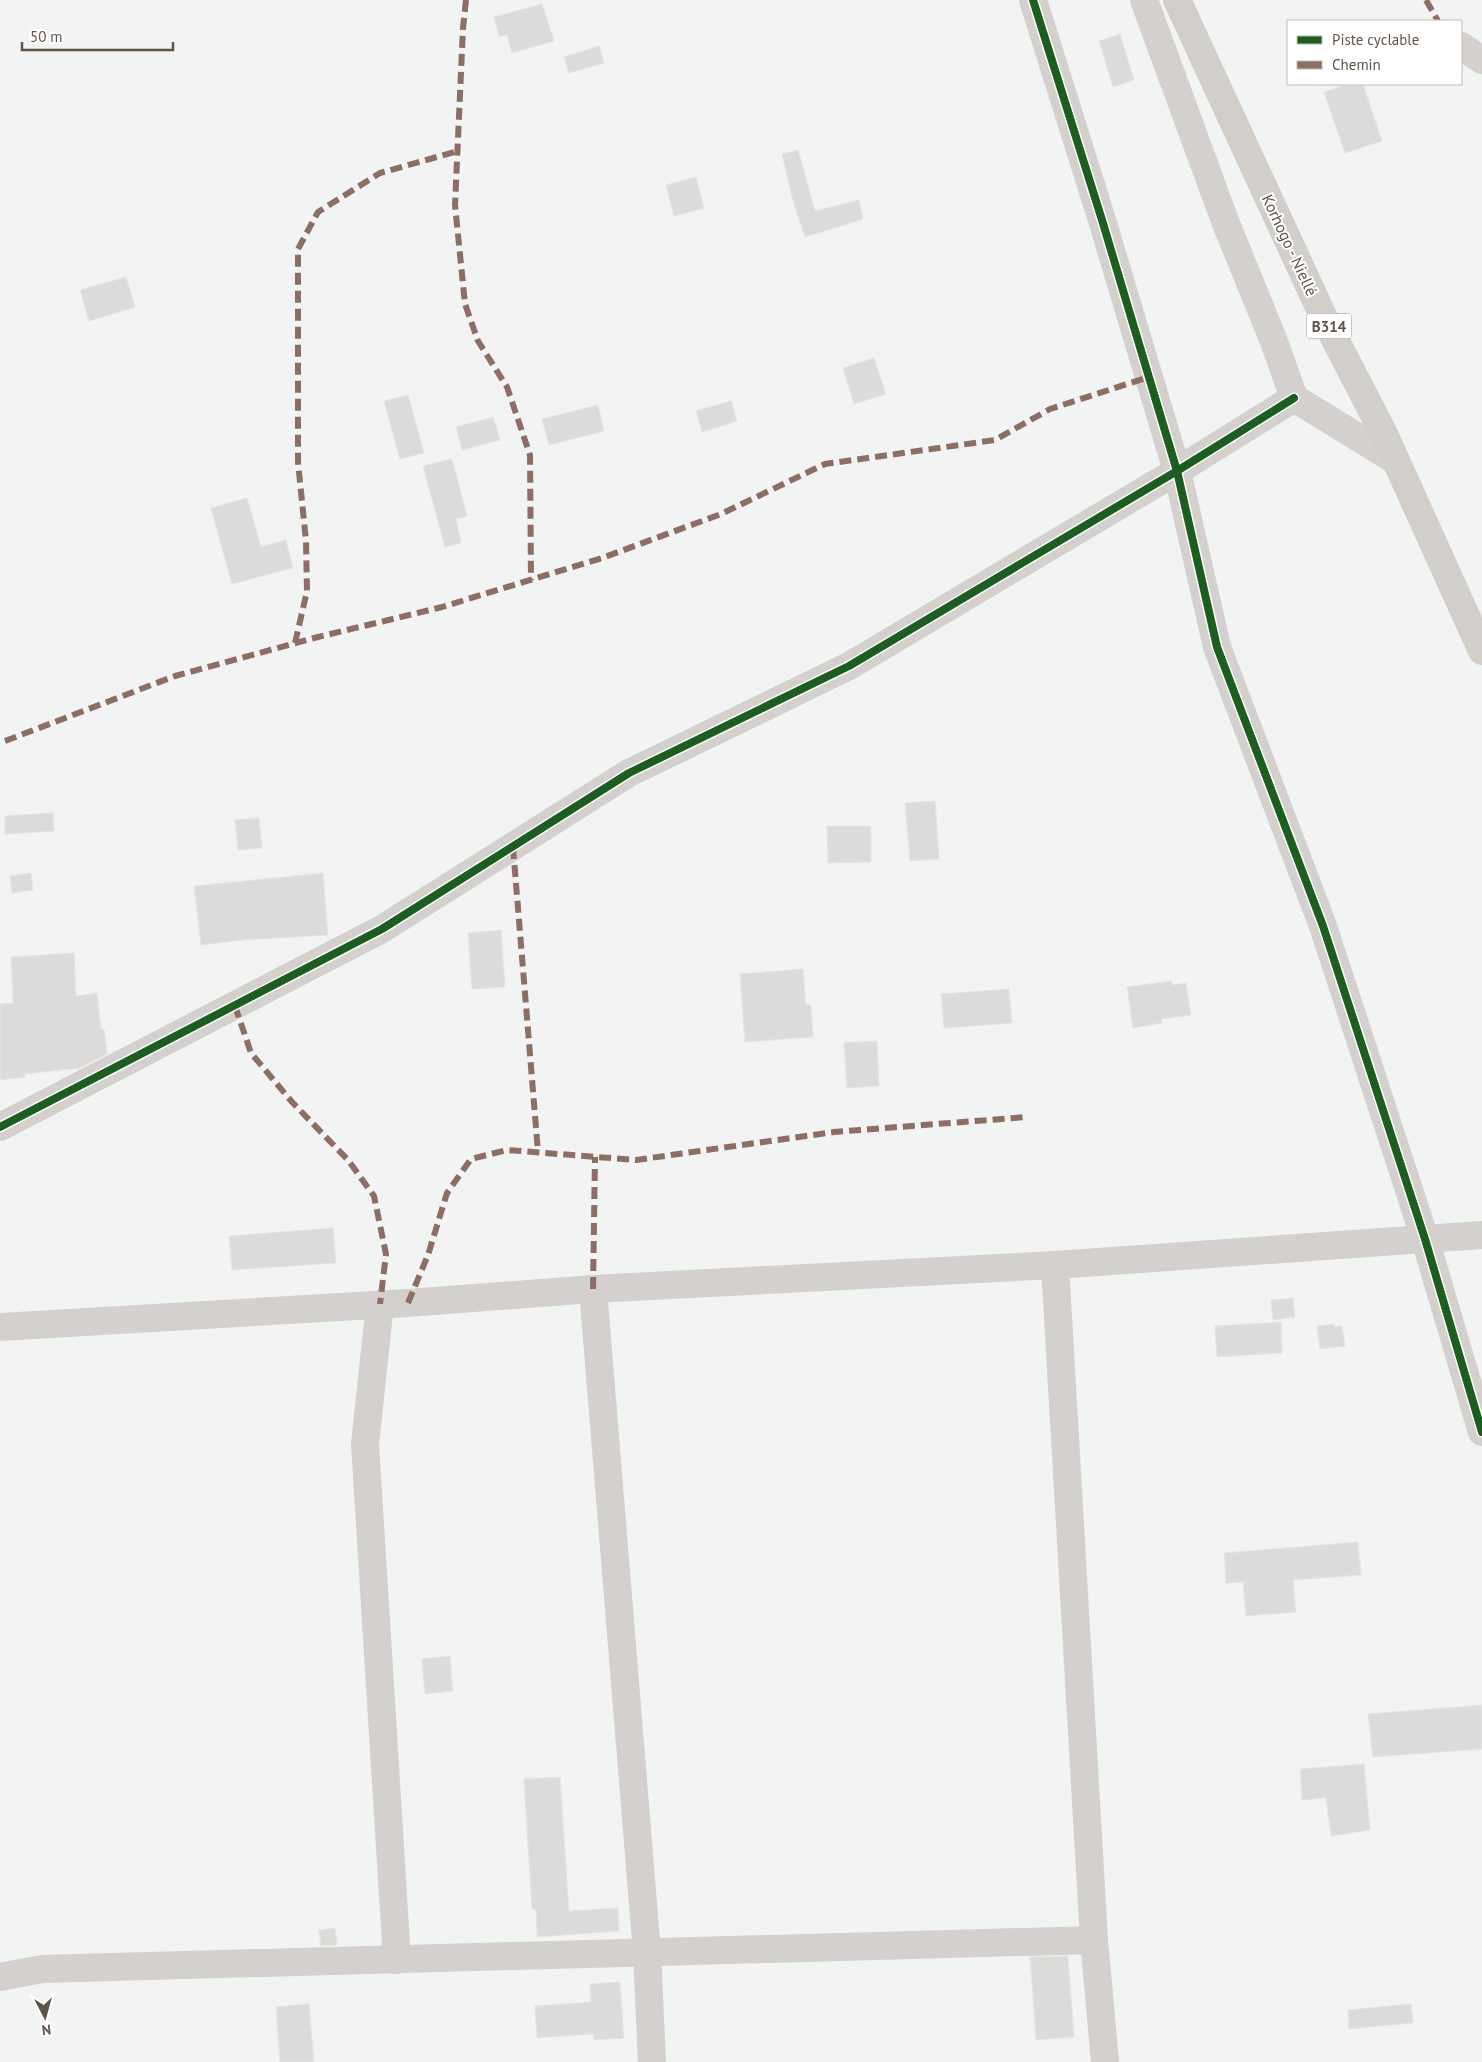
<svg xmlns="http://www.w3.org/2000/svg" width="1482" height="2062" font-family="'PT Sans',sans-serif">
<rect width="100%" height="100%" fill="#f2f3f3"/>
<g fill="#dcdbda" stroke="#e5e5e4">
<path d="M542,4L554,41L512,53L507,35L499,36L494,17Z"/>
<path d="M1120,34L1134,80L1113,87L1099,41Z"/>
<path d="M599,46L604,63L569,73L564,57Z"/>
<path d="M1348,84H1363L1382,141L1345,153L1324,92Z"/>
<path d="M798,150L815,211L859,200L863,219L805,237L793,201L782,154Z"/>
<path d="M696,177L704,208L674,216L666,185Z"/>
<path d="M126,277L135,307L89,321L80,290Z"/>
<path d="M874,358L886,394L854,404L843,368Z"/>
<path d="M408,395L424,453L400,459L384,401Z"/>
<path d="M731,401L737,421L702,432L696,411Z"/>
<path d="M598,405L604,431L549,445L542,419Z"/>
<path d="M493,417L500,440L462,450L456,427Z"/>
<path d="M452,459L467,516L456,519L461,543L445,547L423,466Z"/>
<path d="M247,498L261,547L286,540L293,568L232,584L211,508Z"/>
<path d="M935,801L939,859L910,861L905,803Z"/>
<path d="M53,813L54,831L5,834V816Z"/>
<path d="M259,818L262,848L238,850L235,820Z"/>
<path d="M827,826H871V862L828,863Z"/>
<path d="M31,873L33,890L12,893L10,876Z"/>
<path d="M323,873L328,935L243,940L201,945L194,886Z"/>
<path d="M501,930L505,987L472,989L468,933Z"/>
<path d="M74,953L76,996L97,993L101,1029H104L107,1054L80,1068L24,1074L25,1077L0,1080V1004L13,1003L11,957Z"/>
<path d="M803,969L806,1005H811L813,1037L745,1042L740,974Z"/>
<path d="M1171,981L1172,985L1186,983L1191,1015L1161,1019L1162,1023L1133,1028L1127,987Z"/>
<path d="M1009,989L1012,1023L944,1028L941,994Z"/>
<path d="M877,1041L879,1086L847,1088L844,1043Z"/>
<path d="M333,1228L336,1263L232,1270L229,1236Z"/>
<path d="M1293,1298L1295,1317L1273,1320L1271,1300Z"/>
<path d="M1281,1322L1282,1353L1217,1357L1215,1326Z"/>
<path d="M1334,1324V1327L1342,1326L1345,1346L1320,1349L1317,1326Z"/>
<path d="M1358,1542L1361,1575L1293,1580L1296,1612L1246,1616L1243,1582L1226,1583L1224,1553Z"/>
<path d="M450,1656L453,1691L425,1694L422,1659Z"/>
<path d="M1482,1705V1749L1373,1757L1368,1714Z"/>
<path d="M1364,1764L1370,1830L1331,1836L1326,1798L1302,1800L1300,1769Z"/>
<path d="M560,1777L569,1911L618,1908L619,1931L537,1937L536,1909H532L524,1779Z"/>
<path d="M335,1928L337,1945L321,1946L319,1930Z"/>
<path d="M1068,1956L1074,2037L1036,2040L1030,1957Z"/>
<path d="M620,1982L624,2038L594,2040L593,2034L537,2038L535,2006L591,2002L590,1984Z"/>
<path d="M309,2004L314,2062H280L276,2007Z"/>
<path d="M1411,2004L1413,2023L1349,2029L1348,2010Z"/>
</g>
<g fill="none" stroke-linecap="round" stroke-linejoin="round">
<g stroke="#d3d0ce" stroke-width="28">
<path d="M1033,0L1102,220L1177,471L1217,647L1323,926L1425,1239L1482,1432"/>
<path d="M1144,0L1225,221L1273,339L1294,398L1395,460"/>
<path d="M1461,46L1482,60"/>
<path d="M0,1127L382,929L629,773L849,666L1177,471L1294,398"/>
<path d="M1055,1265L1094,1940L1105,2062"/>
<path d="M593,1289L647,1953L652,2062"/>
<path d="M380,1304L365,1444L397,1960"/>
<path d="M0,1327L408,1303L593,1289L1055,1265L1482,1235"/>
<path d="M0,1977L42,1969L1094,1940"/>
</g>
<path stroke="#d2cec9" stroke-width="28" d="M1177,0L1324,318L1383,432L1482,651"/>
<g stroke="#8d6e63" stroke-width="6" stroke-dasharray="12 6" stroke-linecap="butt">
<path d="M466,0L463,28L455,205L465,304L478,341L507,387L530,455L531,580"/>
<path d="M1426,0L1438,21"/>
<path d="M295,643L307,591L306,541L298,462V249L318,212L380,173L458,151"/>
<path d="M5,741L175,676L314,638L442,607L602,558L721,514L825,464L995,440L1050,409L1149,377"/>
<path d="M513,847L538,1152"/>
<path d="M235,1006L251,1053L292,1102L348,1160L374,1196L386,1254L380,1304"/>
<path d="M593,1289L595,1157"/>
<path d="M408,1303L428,1255L447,1193L471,1159L507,1150L636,1160L834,1132L1027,1117"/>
</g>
<defs>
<g id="cycleway">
<path d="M1033,0L1102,220L1177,471L1217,647L1323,926L1425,1239L1482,1432"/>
<path d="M0,1127L382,929L629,773L849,666L1177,471L1294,398"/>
</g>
</defs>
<use href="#cycleway" stroke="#fff" stroke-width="11"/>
<use href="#cycleway" stroke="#1b5e20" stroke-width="8"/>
</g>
<g text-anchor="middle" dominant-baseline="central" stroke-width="4" stroke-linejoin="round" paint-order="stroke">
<rect fill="#fff" stroke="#90877e" stroke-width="1" x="1306.5" y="313.5" width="45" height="25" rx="4"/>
<g font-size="15" font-weight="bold" fill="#615347">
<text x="1329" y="326">B314</text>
</g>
<g font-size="16" fill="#615347" stroke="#fff">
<text transform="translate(1290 245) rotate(65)">Korhogo - Niellé</text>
</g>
</g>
<rect x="1287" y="20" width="175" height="65" fill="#ffffff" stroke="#c0bab5"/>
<rect x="1297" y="36" width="25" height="8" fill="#1b5e20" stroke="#c0bab5"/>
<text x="1332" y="45" font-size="15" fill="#615347">Piste cyclable</text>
<rect x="1297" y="61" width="25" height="8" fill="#8d6e63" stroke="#c0bab5"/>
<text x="1332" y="70" font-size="15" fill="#615347">Chemin</text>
<g transform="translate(45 2017) rotate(174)" stroke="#ffffff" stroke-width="4" paint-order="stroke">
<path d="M0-4L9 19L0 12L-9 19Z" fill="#615347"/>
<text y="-8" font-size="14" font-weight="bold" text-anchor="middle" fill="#615347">N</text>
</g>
<path d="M22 42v8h151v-8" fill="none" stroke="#615347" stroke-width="2.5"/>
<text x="30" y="42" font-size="15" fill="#615347" stroke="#ffffff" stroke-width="4" paint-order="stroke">50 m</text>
</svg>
